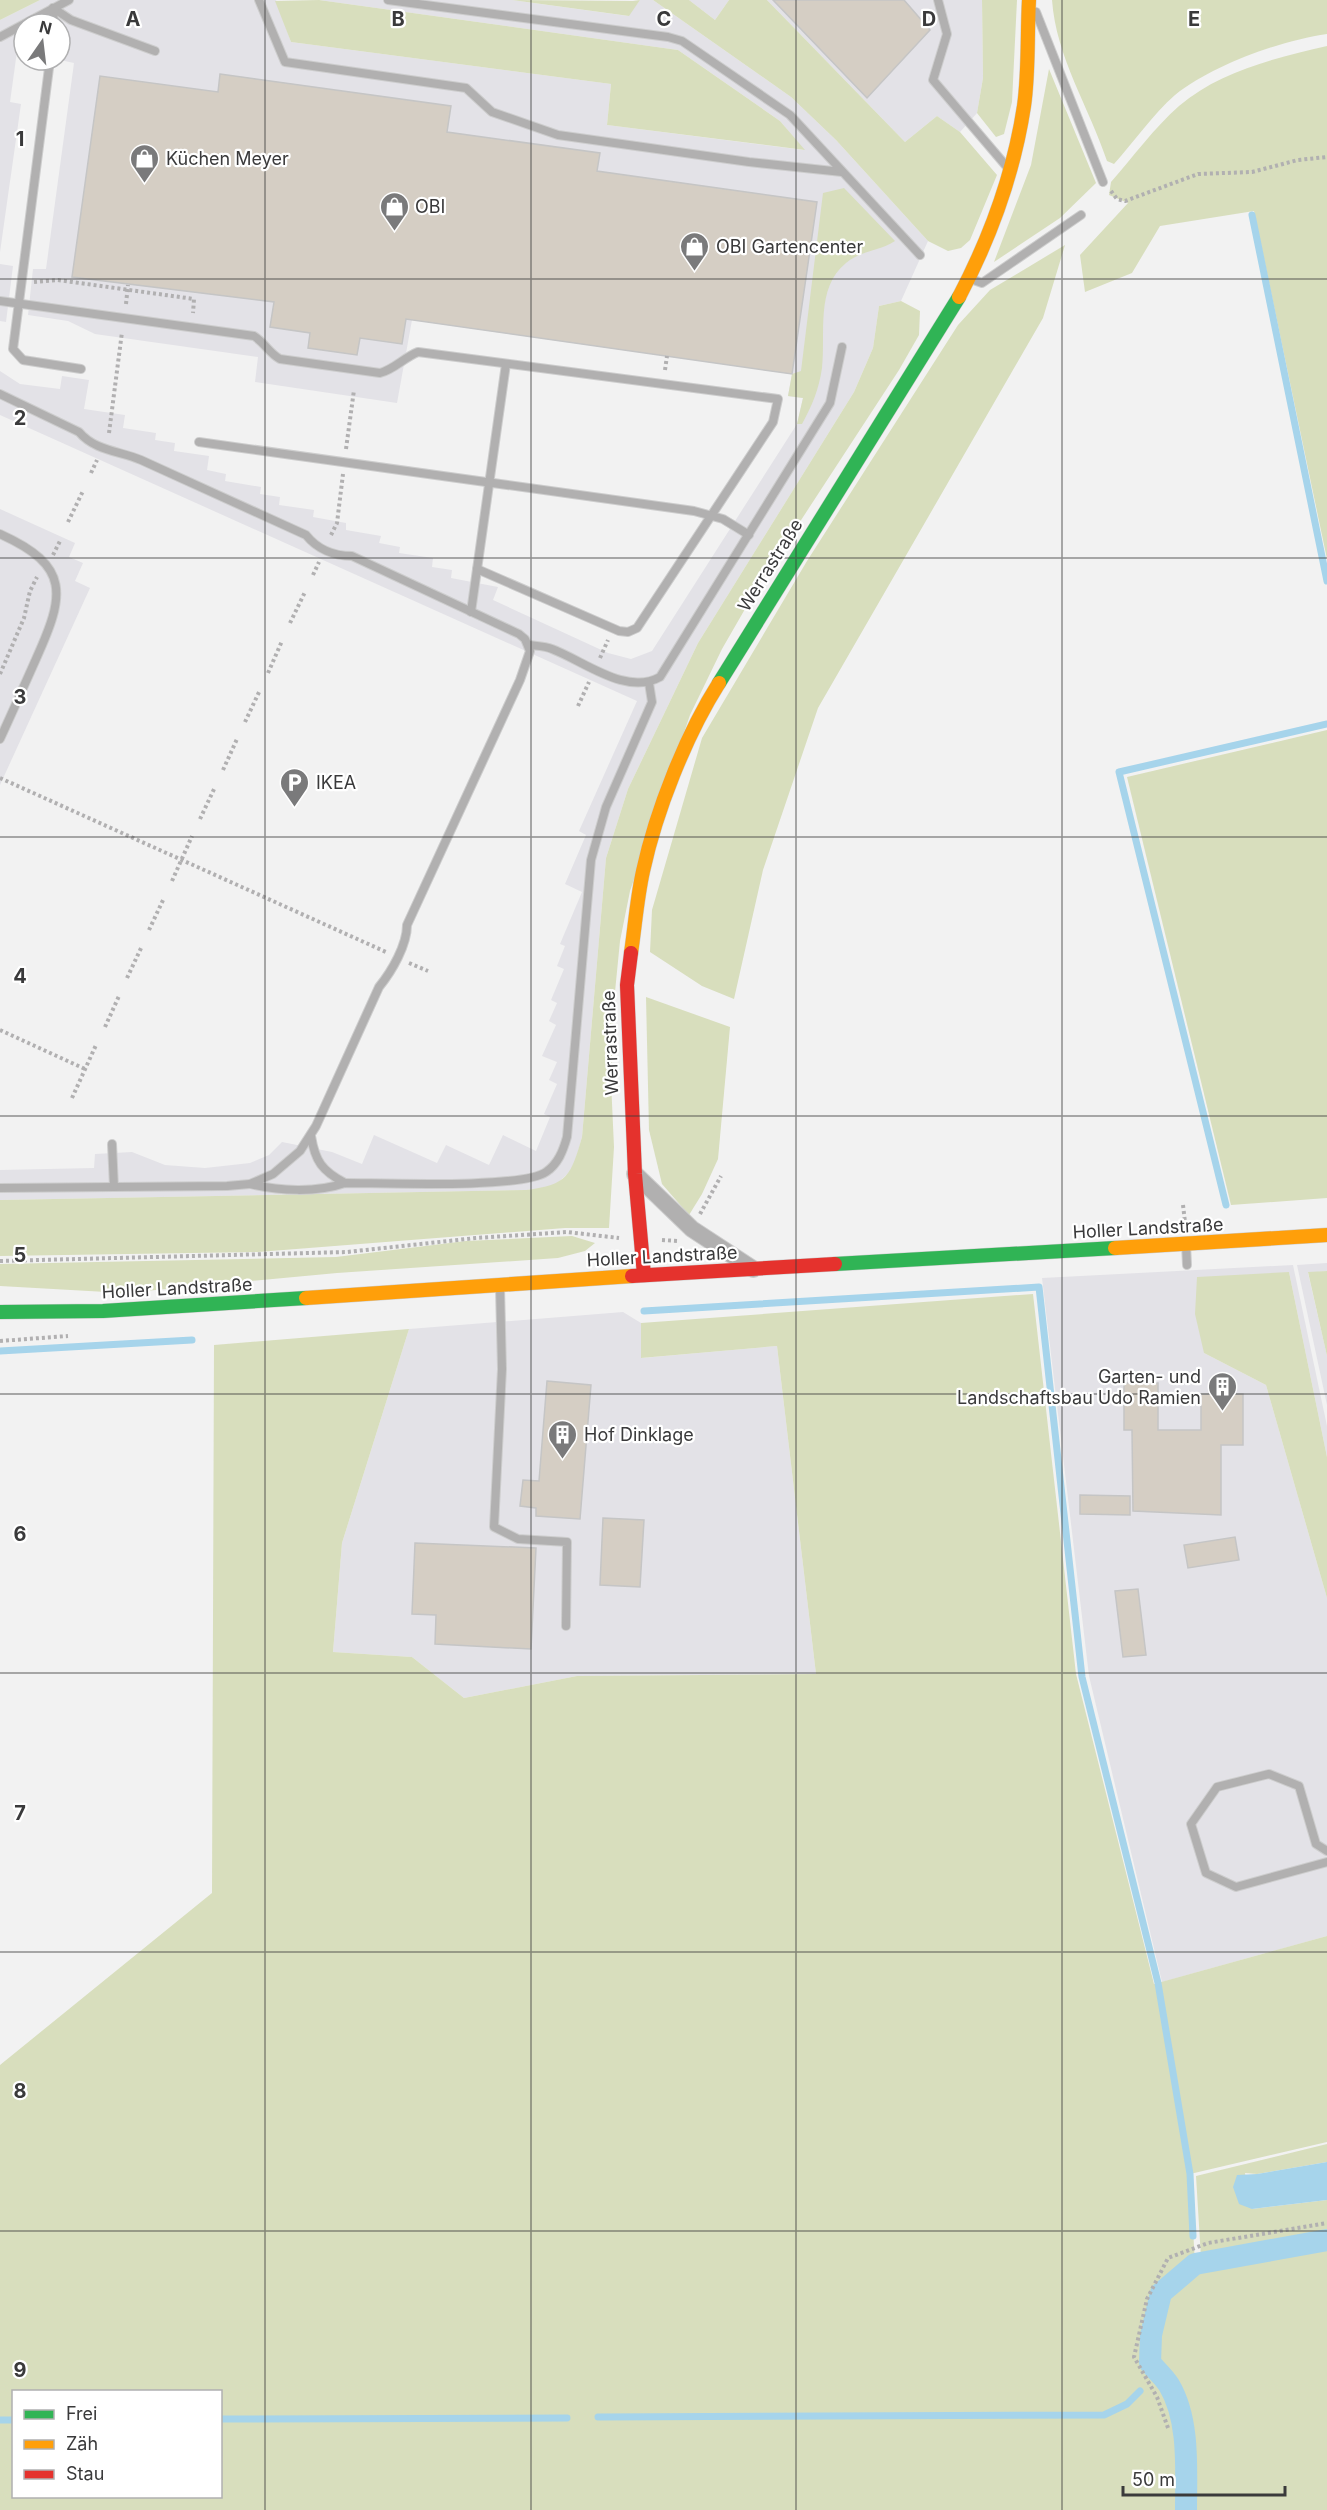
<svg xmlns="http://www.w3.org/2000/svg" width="1327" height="2510" font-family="Inter,sans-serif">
<rect width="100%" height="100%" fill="#f2f2f2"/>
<g fill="#e3e2e7">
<path d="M40,0H276L291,42L611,84L607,125L804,150L780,121L678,50L319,0H512L628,16L640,0H653L791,97L836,140L928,241L901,301L879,306L873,348L854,392L698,643L628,789L606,858L582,1137L573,1169L553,1187L526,1190L0,1200V1170L94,1168L95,1154L132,1152L165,1165L205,1168L250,1163L269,1155L282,1142L332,1152L362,1164L374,1135L437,1163L446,1145L489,1165L503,1135L536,1151L550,1117L544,1114L557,1084L549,1080L557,1062L542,1056L556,1025L549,1021L557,1003L551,1000L564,969L557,966L565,946L560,944L582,892L565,884L586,835L579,831L637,701L0,415V371L20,384L60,389L62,376L89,380L84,409L125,415L123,428L156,433L155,440L175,443L174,451L209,456L207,470L226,474L225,481L261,487L260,494L280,497L279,505L314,510L313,517L346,523V530L381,536L379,543L400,547L399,553L433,558L432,567L452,570L451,578L498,587L493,600L608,653L631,659L652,651L797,424L803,398L788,396L792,374L412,320L397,403L255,382L258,357L95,334L68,321L28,315L33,269H46L74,63L60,60V24H24V44H18L10,102L21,104L0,252V20Z"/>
<path d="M689,0H729L715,20Z"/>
<path d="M767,0H982L983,78L977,113L960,132L937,116L905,142Z"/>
<path d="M0,264L13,266L6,322L0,321Z"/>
<path d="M0,509L75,543L69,557L83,563L75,581L90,588L0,785Z"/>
<path d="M1327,1263V1271L1308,1273L1327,1356V1405L1297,1265Z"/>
<path d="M1293,1265L1327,1426V1457L1289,1272L1204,1353L1266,1385L1327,1598V1936L1162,1982L1089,1676L1042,1278Z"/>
<path d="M623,1312L641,1323L642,1358L777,1346L816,1674L577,1676L464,1698L412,1657L333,1652L342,1543L409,1329Z"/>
</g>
<g fill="#d8debd" fill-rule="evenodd">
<path d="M0,0H40L0,20Z"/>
<path d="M319,0L678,50L780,121L805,150L607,125L611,84L291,42L275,1Z"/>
<path d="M512,0L633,1L640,0L629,16Z"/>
<path d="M653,0H689L715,20L729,0H767L905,142L937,116L960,132L997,175L970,240L961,248L948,251L928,241L836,140L791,97Z"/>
<path d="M982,0H1017L1012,102L1004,134L996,137L977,113L983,78Z"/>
<path d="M1052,0H1327V34C1279,41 1213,65 1175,95C1153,114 1134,142 1114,164L1107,161C1089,107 1056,57 1052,0Z"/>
<path d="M1327,46V559L1254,211L1160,226L1132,273L1085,292L1080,255L1128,203L1109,195L1111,182C1133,157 1154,128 1179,106C1220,71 1276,58 1327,46Z"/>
<path d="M1049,69L1096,183L1060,218L994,262L1031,165Z"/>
<path d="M844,188L895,241C879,252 863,249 846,263C815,288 826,334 822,368C819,389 812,406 802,424H797L803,398L788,396L792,374L801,371L823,193Z"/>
<path d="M1065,245L1043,318L818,708L763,870L734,999L702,986L650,952L652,910L702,738L807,561L958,325L990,290Z"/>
<path d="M901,301L920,311L919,335L899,370L760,583L722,649L690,715L630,891L620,941L614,1002L611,1081L614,1147L609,1228H565L258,1252L0,1256V1200L526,1190C568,1185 571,1175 582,1137L606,858L628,789L698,643L854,392L873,348L879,306Z"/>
<path d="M1327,730V1198L1231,1205L1127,777Z"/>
<path d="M646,997L730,1027L718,1159L702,1194L689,1215L662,1184L649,1130Z"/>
<path d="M572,1236L595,1243L585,1251L558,1258L337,1273L124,1293L0,1286V1264L336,1257L466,1241Z"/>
<path d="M1327,1271V1356L1308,1272Z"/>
<path d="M1289,1272L1327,1457V1598L1266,1385L1204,1353L1195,1314L1197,1277Z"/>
<path d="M1033,1294L1076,1674L1154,1984L1327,1936V2142L1190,2174L1195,2264L1327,2245V2510H0V2065L212,1893L214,1345L409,1329L342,1543L333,1652L412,1657L464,1698L577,1676L816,1674L777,1346L641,1358V1323ZM14,2392H220V2496H14Z"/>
<path d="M1327,2144V2162L1257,2174L1245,2173L1252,2209L1327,2200V2236L1201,2258L1196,2176Z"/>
</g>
<path fill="#a6d4eb" d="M1327,2162V2200L1252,2209L1239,2204L1233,2187L1237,2175L1257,2174Z"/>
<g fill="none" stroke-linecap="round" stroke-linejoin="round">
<g stroke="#a6d4eb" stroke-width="7">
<path d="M1252,215L1327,581"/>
<path d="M1226,1205L1119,772L1327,724"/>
<path d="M644,1311L1039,1287L1082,1677L1158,1983L1190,2174L1193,2236"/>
<path d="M0,1351L192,1340"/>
<path d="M598,2417L1104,2415L1127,2404L1140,2391"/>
<path d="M220,2419L567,2418"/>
<path d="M0,2420H14"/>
</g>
<path stroke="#a6d4eb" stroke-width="22" d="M1186,2510C1186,2470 1190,2420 1169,2385C1164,2377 1156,2370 1150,2363L1151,2335L1161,2293L1195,2264L1327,2240"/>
</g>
<g fill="#d5cec4" stroke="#c5c5c5" stroke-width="1.5">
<path d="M773,0H904L930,30L867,98Z"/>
<path d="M220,74L451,106L447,132L600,153L597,171L817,202L792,374L406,319L402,344L360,338L357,355L308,348L310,333L270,327L274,302L72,277L100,76L218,92Z"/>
<path d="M547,1381L591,1385L580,1519L536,1516V1508L520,1506L523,1480L539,1481Z"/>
<path d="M1124,1383H1158V1430H1201V1394H1243V1445H1221V1515L1133,1511L1132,1430H1124Z"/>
<path d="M1080,1495L1130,1496V1515L1080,1514Z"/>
<path d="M603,1518L644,1520L640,1587L600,1585Z"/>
<path d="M1235,1537L1239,1560L1188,1568L1184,1545Z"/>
<path d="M415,1543L536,1548L531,1649L435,1644L436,1615L412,1614Z"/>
<path d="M1138,1589L1146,1655L1123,1657L1115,1591Z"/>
</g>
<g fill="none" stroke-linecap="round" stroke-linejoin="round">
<defs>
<g id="lane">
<path d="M259,0L285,62L466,88L492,112L558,135L749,162L842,172"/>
<path d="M388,0L668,37L682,41L790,115L920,255"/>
<path d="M938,0L947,34L933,80L1007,167"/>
<path d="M53,8L71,20L155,51"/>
<path d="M53,8L54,24"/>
<path d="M1036,12L1103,182"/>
<path d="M0,37L69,0"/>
<path d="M50,60L13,349L23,360L81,369"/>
<path d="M971,279L982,283L1081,215"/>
<path d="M0,301L254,336C265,343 269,353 280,359L380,373C395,369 403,358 418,352L778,399L773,422L637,628L628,632L619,631L477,569"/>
<path d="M0,394L79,432C95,451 120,451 141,460C196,485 251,510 306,535C317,549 334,556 352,556L519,634L525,639L530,651L520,680L407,925C407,945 392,971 379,987L316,1126L300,1151L273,1174L250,1184L227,1186L0,1188"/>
<path d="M199,442L694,511L723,519L749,535"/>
<path d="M0,534C71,566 65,595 36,659C24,686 12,713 0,739"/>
<path d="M471,612L506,364"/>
<path d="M529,645C537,646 545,646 552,649C584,661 626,696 660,677L830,403L842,347"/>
<path d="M311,1136C315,1161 322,1171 345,1183"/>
<path d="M112,1144L114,1187"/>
<path d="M250,1184C279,1191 316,1193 345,1183C382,1183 522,1189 546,1172C558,1164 563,1151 567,1137L591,860L606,807L652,702L649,683"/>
<path d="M1186,1244L1187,1265"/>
<path d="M500,1288L502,1369L494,1527L518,1539L567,1542L566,1626"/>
<path d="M1327,1851L1316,1844L1299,1786L1269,1774L1217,1787L1191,1824L1206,1873L1236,1887L1327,1862"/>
</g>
<path id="street" d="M635,1174L692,1229L753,1269"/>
<g id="fast">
<path d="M719,683L959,297"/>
<path d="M835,1264L1115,1248"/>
<path d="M0,1312L103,1311L306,1298"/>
</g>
<g id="slow">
<path d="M959,297C990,238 1014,172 1024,106C1029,71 1027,35 1029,0"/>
<path d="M631,953C635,926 637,898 643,871C656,811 686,735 719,683"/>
<path d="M1115,1248L1327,1235"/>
<path d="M306,1298L632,1276"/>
</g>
<g id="jam">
<path d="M631,953L627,985L635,1174L644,1275"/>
<path d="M632,1276L835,1264"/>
</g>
</defs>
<use href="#lane" stroke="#cdcdcd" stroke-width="10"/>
<use href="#street" stroke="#cdcdcd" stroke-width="18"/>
<use href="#fast" stroke="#cdcdcd" stroke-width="15"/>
<use href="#slow" stroke="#cdcdcd" stroke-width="15"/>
<use href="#jam" stroke="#cdcdcd" stroke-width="15"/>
<g stroke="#b1b0b1" stroke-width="4" stroke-dasharray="3 3" stroke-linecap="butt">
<path d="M1111,191L1117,199L1125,201L1198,174L1252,172L1298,160L1327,157"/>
<path d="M34,282L58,280L194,299L193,313"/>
<path d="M126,304L128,285"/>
<path d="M665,370L667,356"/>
<path d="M109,433L122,332"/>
<path d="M346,449L354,390"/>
<path d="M91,473L97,460"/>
<path d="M68,522L83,491"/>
<path d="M331,535L337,523L343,474"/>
<path d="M53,555L61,539"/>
<path d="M313,575L319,562"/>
<path d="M290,623L305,592"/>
<path d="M600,658L608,640"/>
<path d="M268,673L282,641"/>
<path d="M0,674L24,618L30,591L37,577"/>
<path d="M578,706L589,682"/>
<path d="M245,722L260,690"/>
<path d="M223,770L237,739"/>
<path d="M0,778L386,952"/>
<path d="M200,819L215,787"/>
<path d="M172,881L192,836"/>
<path d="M149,930L164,898"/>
<path d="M409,963L428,971"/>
<path d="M127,978L142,946"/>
<path d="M105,1027L119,996"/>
<path d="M0,1030L85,1069"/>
<path d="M72,1098L96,1045"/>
<path d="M1183,1205L1185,1222"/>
<path d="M700,1214L721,1176"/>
<path d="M662,1240L678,1241"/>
<path d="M0,1261L347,1252L476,1238L567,1232L619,1238"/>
<path d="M0,1341L68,1336"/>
<path d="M1168,2428L1157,2397L1134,2357L1147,2299L1168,2258L1208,2243L1327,2223"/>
</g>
<use href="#lane" stroke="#b1b0b0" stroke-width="8"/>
<use href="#street" stroke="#b1b0b0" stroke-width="16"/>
<use href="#fast" stroke="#30b455" stroke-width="14"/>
<use href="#slow" stroke="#ff9f0a" stroke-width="14"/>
<use href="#jam" stroke="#e5322d" stroke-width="14"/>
</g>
<path fill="none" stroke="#3a3a3b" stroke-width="1.5" stroke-opacity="0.55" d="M265,0V2510M531,0V2510M796,0V2510M1062,0V2510M0,279H1327M0,558H1327M0,837H1327M0,1116H1327M0,1394H1327M0,1673H1327M0,1952H1327M0,2231H1327"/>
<defs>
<symbol id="shop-pin" viewBox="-11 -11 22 30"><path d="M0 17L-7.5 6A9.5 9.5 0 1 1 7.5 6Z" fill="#7a7a7b" stroke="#fff"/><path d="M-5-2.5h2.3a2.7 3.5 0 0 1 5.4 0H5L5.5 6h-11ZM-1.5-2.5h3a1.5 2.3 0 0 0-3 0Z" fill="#fff"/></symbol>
<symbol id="parking-pin" viewBox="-11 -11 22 30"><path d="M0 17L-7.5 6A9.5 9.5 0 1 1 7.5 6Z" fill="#7a7a7b" stroke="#fff"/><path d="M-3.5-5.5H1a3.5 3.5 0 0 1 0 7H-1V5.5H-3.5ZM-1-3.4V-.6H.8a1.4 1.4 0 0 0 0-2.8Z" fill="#fff"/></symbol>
<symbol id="building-pin" viewBox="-11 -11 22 30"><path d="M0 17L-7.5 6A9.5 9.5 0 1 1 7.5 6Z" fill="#7a7a7b" stroke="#fff"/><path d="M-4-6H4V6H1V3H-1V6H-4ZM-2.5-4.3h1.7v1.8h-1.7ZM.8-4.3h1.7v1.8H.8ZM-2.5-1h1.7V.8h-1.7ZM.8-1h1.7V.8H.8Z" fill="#fff"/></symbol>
</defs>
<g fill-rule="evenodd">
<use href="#shop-pin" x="128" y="142" width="33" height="45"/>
<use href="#shop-pin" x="378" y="190" width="33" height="45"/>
<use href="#shop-pin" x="678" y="230" width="33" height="45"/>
<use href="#parking-pin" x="278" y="766" width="33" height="45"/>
<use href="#building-pin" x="1206" y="1370" width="33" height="45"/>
<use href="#building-pin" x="546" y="1418" width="33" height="45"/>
</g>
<g text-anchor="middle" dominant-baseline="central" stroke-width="4.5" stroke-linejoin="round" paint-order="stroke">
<g font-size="18" fill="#3a3a3b" stroke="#fff" text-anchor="start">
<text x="166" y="158">Küchen Meyer</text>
<text x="415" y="206">OBI</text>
<text x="716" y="246">OBI Gartencenter</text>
<text x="316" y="782">IKEA</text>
<text x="1201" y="1376" text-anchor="end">Garten- und<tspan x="1201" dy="21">Landschaftsbau Udo Ramien</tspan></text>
<text x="584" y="1434">Hof Dinklage</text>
</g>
<g font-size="18" fill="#3a3a3b" stroke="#fff">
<text transform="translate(770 565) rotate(-58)">Werrastraße</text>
<text transform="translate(610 1043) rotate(-92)">Werrastraße</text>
<text transform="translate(1148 1228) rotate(-3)">Holler Landstraße</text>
<text transform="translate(662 1256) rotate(-3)">Holler Landstraße</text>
<text transform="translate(177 1288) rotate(-3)">Holler Landstraße</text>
</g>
</g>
<g font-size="20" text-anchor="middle" font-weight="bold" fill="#3a3a3b" stroke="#fff" stroke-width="4.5" stroke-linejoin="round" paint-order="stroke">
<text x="133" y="26">A</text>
<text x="398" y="26">B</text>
<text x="664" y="26">C</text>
<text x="929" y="26">D</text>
<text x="1194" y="26">E</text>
<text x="20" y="146">1</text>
<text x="20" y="425">2</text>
<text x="20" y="704">3</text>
<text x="20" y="983">4</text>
<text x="20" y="1262">5</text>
<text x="20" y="1541">6</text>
<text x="20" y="1820">7</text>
<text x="20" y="2098">8</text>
<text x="20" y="2377">9</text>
</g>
<rect x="12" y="2390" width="210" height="108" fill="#ffffff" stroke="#b0b0b1" stroke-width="1.5"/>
<rect x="24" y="2410" width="30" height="9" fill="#30b455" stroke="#b0b0b1" stroke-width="1.5"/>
<text x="66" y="2420" font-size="18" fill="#3a3a3b">Frei</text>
<rect x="24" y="2440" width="30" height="9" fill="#ff9f0a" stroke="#b0b0b1" stroke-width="1.5"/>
<text x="66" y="2450" font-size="18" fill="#3a3a3b">Zäh</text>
<rect x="24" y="2470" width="30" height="9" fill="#e5322d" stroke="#b0b0b1" stroke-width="1.5"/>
<text x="66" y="2480" font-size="18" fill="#3a3a3b">Stau</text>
<g transform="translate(42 42) rotate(14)"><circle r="28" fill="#ffffff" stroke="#b0b0b1" stroke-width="1.5"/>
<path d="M0-4.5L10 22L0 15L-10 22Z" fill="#7a7a7b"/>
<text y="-9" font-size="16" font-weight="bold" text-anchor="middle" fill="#3a3a3b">N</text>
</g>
<path d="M1123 2486v9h162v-9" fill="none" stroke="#3a3a3b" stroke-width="3"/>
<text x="1132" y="2486" font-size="18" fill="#3a3a3b" stroke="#ffffff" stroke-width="4.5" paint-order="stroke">50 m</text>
</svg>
